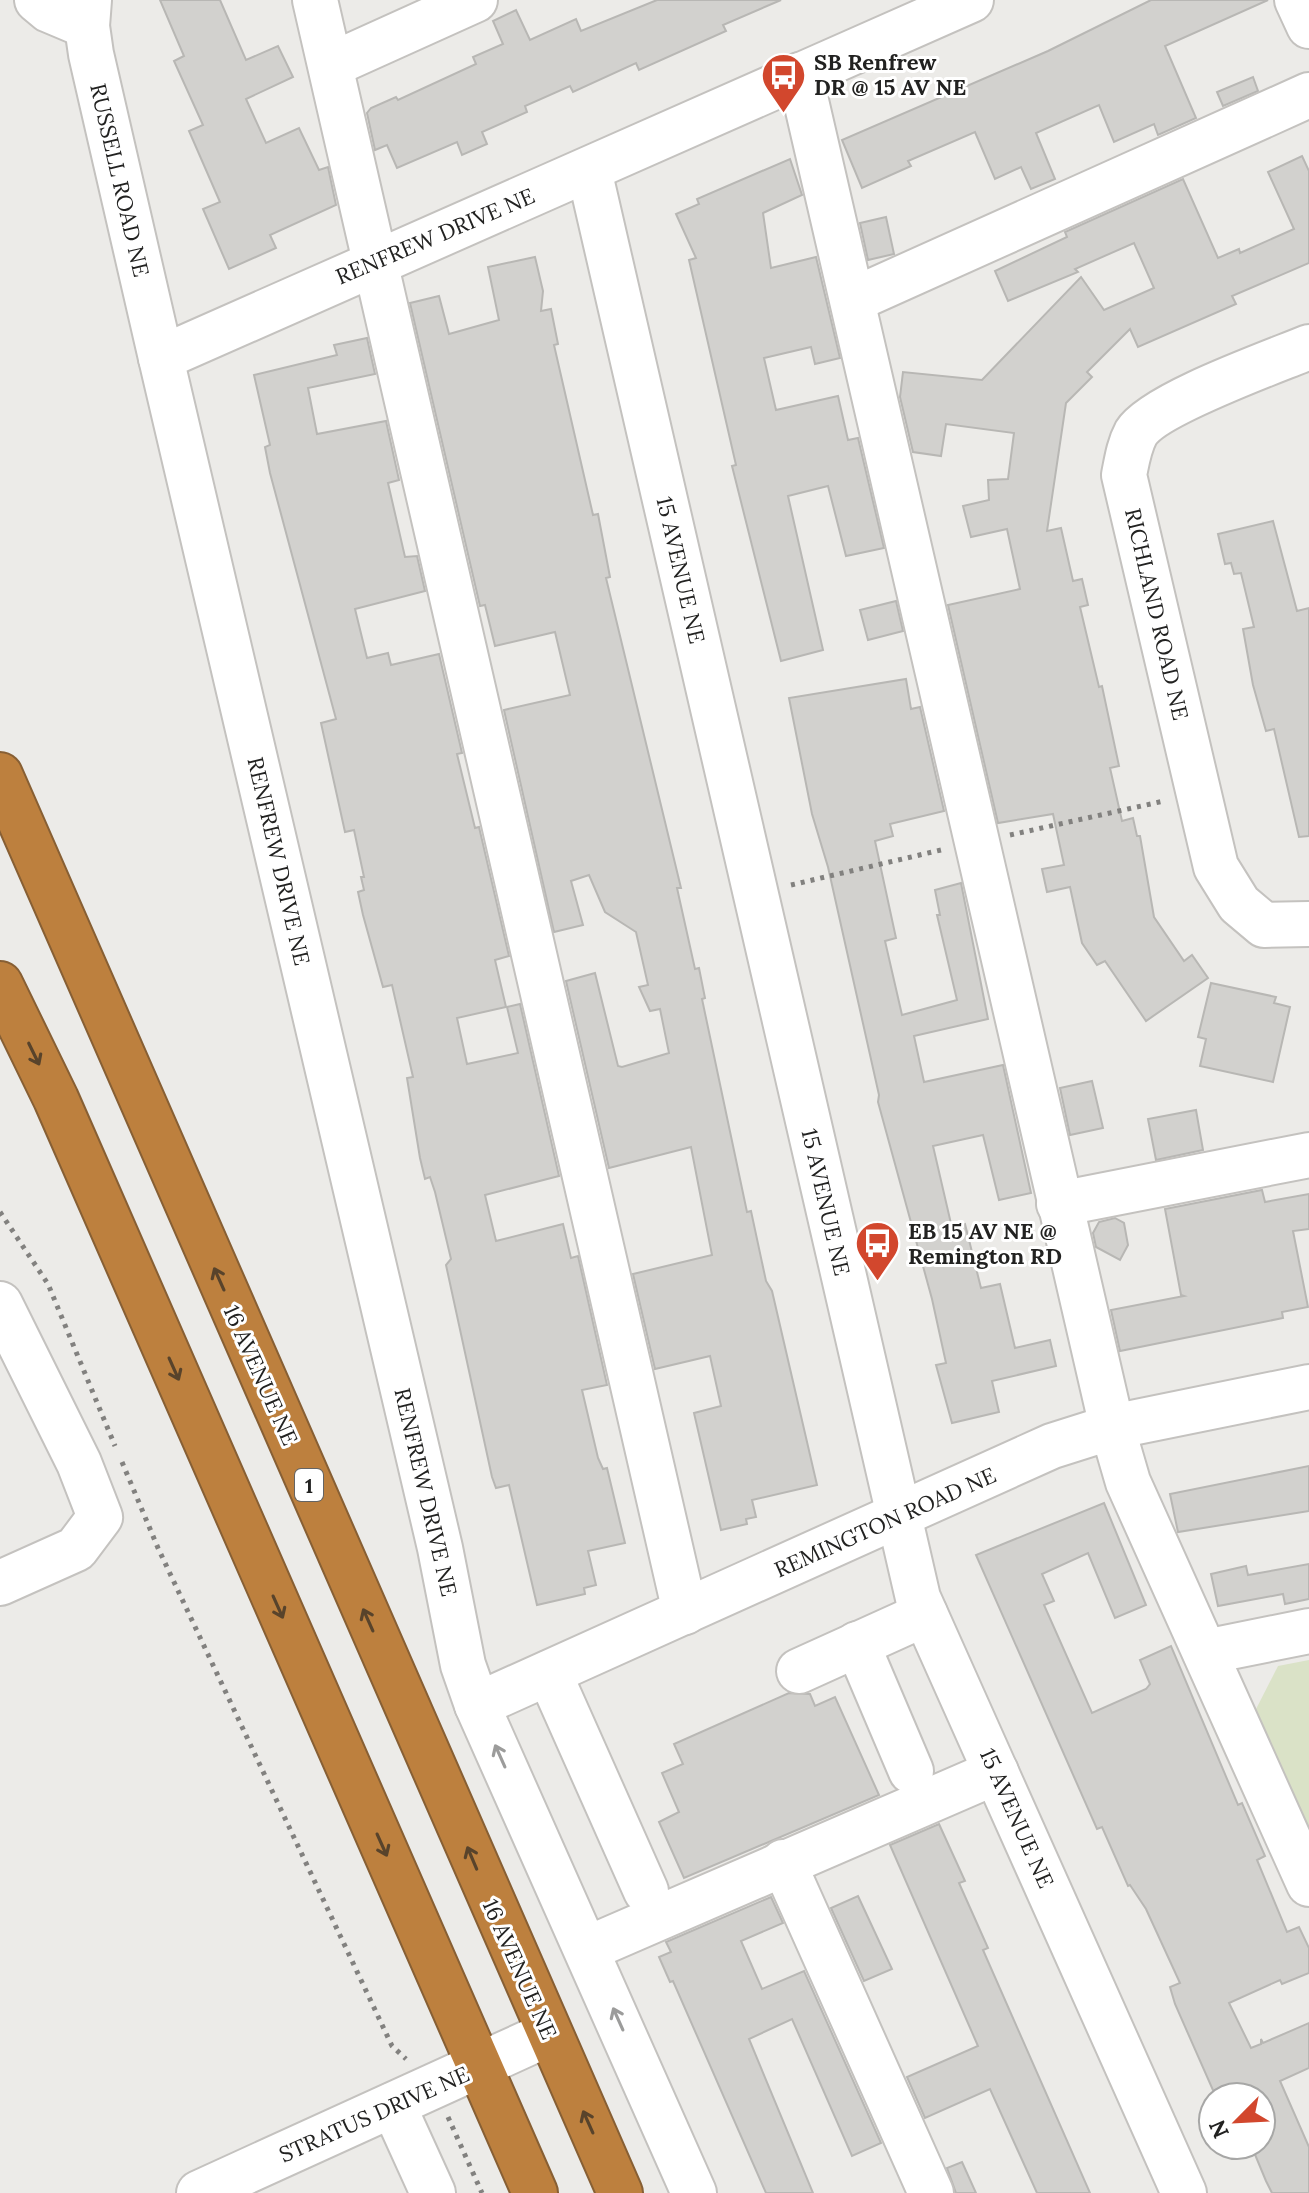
<svg xmlns="http://www.w3.org/2000/svg" width="1309" height="2193" font-family="Lora,serif">
<rect width="100%" height="100%" fill="#ecebe8"/>
<path fill="#dae2c7" d="M1309,1660V1836L1254,1713L1278,1666Z"/>
<g fill="#d2d1ce" stroke="#b8b7b4" stroke-width="2">
<path d="M160,0H220L246,60L278,46L293,77L246,99L266,143L299,128L319,170L328,167L336,205L270,235L276,248L229,269L203,209L220,202L189,131L203,125L174,61L184,56Z"/>
<path d="M657,0H781L723,25L726,31L639,70L636,63L573,92L570,86L525,106L527,112L482,132L487,144L462,155L457,142L397,168L387,145L375,150L367,113L371,108L396,97L398,100L476,64L473,57L503,44L493,21L516,10L530,40L576,19L581,31Z"/>
<path d="M1151,0H1268L1165,46L1196,118L1158,135L1154,124L1114,142L1099,105L1036,133L1055,179L1031,189L1021,167L995,179L975,132L908,161L911,166L862,188L842,140L1048,51Z"/>
<path d="M1253,77L1258,91L1223,106L1217,92Z"/>
<path d="M1302,156L1309,171V263L1232,296L1236,304L1138,347L1130,329L1087,372L1092,377L1066,403L1047,531L1061,528L1073,581L1082,579L1088,605L1080,607L1099,687L1102,686L1119,766L1110,768L1122,821L1133,818L1137,836H1140L1154,917L1184,961L1192,955L1208,978L1146,1021L1105,961L1097,965L1082,943L1070,887L1047,892L1042,869L1064,865L1053,814L998,823L948,605L1020,589L1007,529L971,537L963,506L989,500L988,480L1008,479L1014,433L946,424L941,456L913,452L900,397L903,372L982,380L1081,277L1104,310L1154,288L1134,243L1075,269L1078,272L1008,301L995,271L1067,237L1065,232L1183,179L1218,258L1239,249L1240,253L1294,229L1268,172Z"/>
<path d="M790,159L802,195L763,213L771,268L816,257L840,358L815,364L811,347L764,358L776,410L838,396L848,440L858,438L884,548L846,556L828,486L788,496L823,650L781,661L732,466L736,465L689,260L696,258L676,214L699,204L697,199Z"/>
<path d="M886,217L894,254L868,260L860,223Z"/>
<path d="M535,257L543,291L541,311L551,309L558,344L554,345L593,515L598,514L610,577L606,578L681,888H677L695,969L699,968L705,998L702,999L747,1212L751,1211L766,1281L772,1291L817,1485L752,1500L756,1517L746,1519L747,1524L721,1530L694,1413L721,1406L710,1356L655,1369L633,1274L712,1255L691,1147L609,1168L566,981L595,973L618,1066L622,1067L669,1053L660,1009L650,1011L639,987L648,985L636,932L605,912L589,875L571,881L583,925L554,932L504,710L570,695L555,632L495,646L485,605L480,606L410,303L439,296L449,334L499,320L488,267Z"/>
<path d="M367,338L375,374L308,388L317,434L386,421L399,480L388,483L405,557L417,556L425,591L355,609L367,658L388,653L391,665L439,654L462,753L457,754L475,828L479,827L509,956L495,960L506,1007L457,1018L467,1064L518,1053L507,1007L520,1004L559,1176L485,1195L496,1241L563,1224L571,1258L578,1256L607,1385L582,1390L598,1458L603,1469L607,1468L625,1543L588,1551L596,1585L584,1588L585,1594L537,1605L509,1485L496,1488L492,1477L446,1265L451,1259L435,1192L430,1177L425,1179L420,1158L407,1078L413,1077L392,985L383,987L363,915L358,892L364,890L361,877H364L354,830L345,832L321,723L336,719L270,473L265,447L270,445L254,375L337,355L334,345Z"/>
<path d="M1273,521L1297,611L1309,608V836L1299,837L1274,729L1266,731L1253,685L1243,629L1254,627L1241,573L1234,574L1231,563L1225,564L1218,534Z"/>
<path d="M896,601L903,631L868,640L860,610Z"/>
<path d="M906,679L911,709L920,707L944,811L890,824L893,836L875,841L896,938L885,941L902,1015L957,1000L937,915H940L935,890L961,883L988,1019L914,1036L924,1082L1003,1065L1031,1193L999,1200L983,1135L933,1146L952,1228L965,1224L981,1288L1000,1284L1015,1348L1050,1340L1056,1366L992,1381L999,1412L952,1423L936,1365L946,1363L932,1299L878,1102L879,1095L828,867L812,814L789,698Z"/>
<path d="M1211,983L1276,997L1274,1003L1290,1007L1273,1082L1200,1066L1206,1039L1198,1037Z"/>
<path d="M1092,1081L1103,1128L1070,1135L1060,1088Z"/>
<path d="M1196,1110L1203,1150L1156,1160L1148,1119Z"/>
<path d="M1262,1190L1265,1202L1309,1194V1229L1293,1231L1308,1307L1282,1312L1283,1318L1120,1351L1111,1310L1184,1296L1181,1295L1165,1209Z"/>
<path d="M1115,1218L1124,1223L1128,1245L1120,1260L1096,1247L1093,1233L1099,1222Z"/>
<path d="M1309,1466V1511L1178,1532L1170,1494Z"/>
<path d="M1104,1503L1146,1605L1115,1618L1088,1553L1042,1574L1054,1601L1044,1605L1092,1713L1146,1689L1150,1684L1140,1660L1171,1646L1238,1805L1242,1803L1265,1856L1257,1860L1287,1932L1299,1927L1309,1948V1973L1282,1984L1280,1980L1229,2003L1251,2048L1261,2044V2039L1263,2043L1309,2023V2068L1280,2081L1309,2147V2193H1272L1266,2181L1251,2145H1261V2097H1216L1175,2004L1170,1987L1180,1983L1146,1909L1130,1885L1128,1886L1102,1827L1097,1829L976,1555Z"/>
<path d="M1309,1564V1599L1285,1604L1283,1594L1218,1606L1211,1574L1246,1566L1248,1575Z"/>
<path d="M789,1693L810,1694L815,1706L835,1697L879,1795L684,1878L659,1822L679,1812L662,1773L683,1764L674,1744Z"/>
<path d="M939,1824L965,1881L959,1883L988,1948L983,1950L1090,2193H1037L990,2089L925,2118L907,2077L978,2046L890,1845Z"/>
<path d="M858,1896L892,1969L864,1981L831,1908Z"/>
<path d="M771,1897L783,1923L741,1941L762,1989L804,1971L881,2143L852,2156L792,2019L749,2039L813,2193H766L673,1981L670,1982L659,1957L671,1952L666,1942Z"/>
<path d="M962,2162L976,2193H956L947,2168Z"/>
</g>
<g fill="none" stroke-linecap="round" stroke-linejoin="round">
<defs>
<g id="minor">
<path d="M37,0L49,10L87,26"/>
<path d="M89,0L87,26L91,54L161,358"/>
<path d="M315,0L685,1612"/>
<path d="M1297,0L1309,26"/>
<path d="M331,65L475,0"/>
<path d="M800,75L1112,1427L1128,1482L1309,1884"/>
<path d="M589,170L918,1598L1184,2193"/>
<path d="M853,300L1309,95"/>
<path d="M1309,347C1273,362 1154,404 1136,433C1129,446 1127,460 1124,475L1216,867L1239,904L1264,925L1309,924"/>
<path d="M1059,1204L1309,1155"/>
<path d="M0,1304L79,1463L100,1517L76,1549L0,1583"/>
<path d="M857,1644L911,1771"/>
<path d="M1205,1652L1309,1631"/>
<path d="M799,1671L925,1614"/>
<path d="M549,1673L646,1891"/>
<path d="M477,1705L1052,1446L1112,1427L1309,1387"/>
<path d="M783,1862L931,2193"/>
<path d="M587,1949L996,1772"/>
<path d="M393,2105L433,2193"/>
<path d="M199,2193L548,2034"/>
<path d="M694,2193L477,1705L463,1665L440,1548L161,358L971,0"/>
</g>
<g id="highway">
<path d="M0,775L620,2193"/>
<path d="M0,984L56,1099L535,2193"/>
</g>
</defs>
<use href="#minor" stroke="#c4c2bf" stroke-width="48"/>
<use href="#highway" stroke="#875f34" stroke-width="48"/>
<g stroke="#82817f" stroke-width="5" stroke-dasharray="4 6" stroke-linecap="butt">
<path d="M1010,835L1164,801"/>
<path d="M791,885L941,850"/>
<path d="M0,1212L48,1284L115,1446"/>
<path d="M122,1462L158,1548L392,2046L406,2059"/>
<path d="M448,2117L482,2193"/>
</g>
<use href="#minor" stroke="#fff" stroke-width="44"/>
<use href="#highway" stroke="#bd803e" stroke-width="44"/>
</g>
<defs><path id="oneway-shaft" d="M-6 0H5M1.5-3L5.5 0L1.5 3" fill="none" stroke-width="1.6" stroke-linecap="round" stroke-linejoin="round" transform="scale(2)"/></defs>
<g stroke="#58432b">
<use href="#oneway-shaft" transform="translate(34 1054) rotate(64)"/>
<use href="#oneway-shaft" transform="translate(219 1279) rotate(-114)"/>
<use href="#oneway-shaft" transform="translate(174 1369) rotate(66)"/>
<use href="#oneway-shaft" transform="translate(278 1607) rotate(66)"/>
<use href="#oneway-shaft" transform="translate(368 1620) rotate(-114)"/>
<use href="#oneway-shaft" transform="translate(382 1845) rotate(66)"/>
<use href="#oneway-shaft" transform="translate(472 1858) rotate(-113)"/>
<use href="#oneway-shaft" transform="translate(588 2122) rotate(-114)"/>
</g>
<g stroke="#9c9c9b">
<use href="#oneway-shaft" transform="translate(500 1756) rotate(-114)"/>
<use href="#oneway-shaft" transform="translate(618 2019) rotate(-114)"/>
</g>
<defs>
<symbol id="bus-pin" viewBox="-11 -11 22 30"><path d="M0 17L-7.5 6A9.5 9.5 0 1 1 7.5 6Z" fill="#d2472d" stroke="#fff"/><path d="M-5-6H5V4H4V6H2V4H-2V6H-4V4H-5ZM-3.5-4V0h7V-4ZM-3.5 1.2v1.5H-2V1.2ZM2 1.2v1.5H3.5V1.2Z" fill="#fff"/></symbol>
</defs>
<g fill-rule="evenodd">
<use href="#bus-pin" x="758" y="50" width="51" height="69"/>
<use href="#bus-pin" x="852" y="1218" width="51" height="69"/>
</g>
<g text-anchor="middle" dominant-baseline="central" stroke-width="6" stroke-linejoin="round" paint-order="stroke">
<rect fill="#fff" stroke="#646464" stroke-width="2" x="295" y="1469" width="28" height="32" rx="6"/>
<g font-size="20" font-weight="bold" fill="#222221">
<text x="309" y="1485">1</text>
</g>
<g font-size="22" font-weight="bold" fill="#222221" stroke="#fff" text-anchor="start">
<text x="814" y="62">SB Renfrew<tspan x="814" dy="25">DR @ 15 AV NE</tspan></text>
<text x="908" y="1231">EB 15 AV NE @<tspan x="908" dy="25">Remington RD</tspan></text>
</g>
<g font-size="22" fill="#222221" stroke="#fff">
<text transform="translate(120 180) rotate(77)">RUSSELL ROAD NE</text>
<text transform="translate(435 236) rotate(-23)">RENFREW DRIVE NE</text>
<text transform="translate(681 570) rotate(77)">15 AVENUE NE</text>
<text transform="translate(1157 614) rotate(77)">RICHLAND ROAD NE</text>
<text transform="translate(279 861) rotate(77)">RENFREW DRIVE NE</text>
<text transform="translate(826 1202) rotate(77)">15 AVENUE NE</text>
<text transform="translate(261 1375) rotate(66)">16 AVENUE NE</text>
<text transform="translate(426 1492) rotate(77)">RENFREW DRIVE NE</text>
<text transform="translate(885 1522) rotate(-24)">REMINGTON ROAD NE</text>
<text transform="translate(1017 1818) rotate(66)">15 AVENUE NE</text>
<text transform="translate(520 1969) rotate(66)">16 AVENUE NE</text>
<text transform="translate(374 2114) rotate(-24)">STRATUS DRIVE NE</text>
</g>
</g>
<g transform="translate(1237 2121) rotate(246)"><circle r="38" fill="#ffffff" stroke="#a7a7a6" stroke-width="2"/>
<path d="M0-6L14 30L0 20L-14 30Z" fill="#d2472d"/>
<text y="-12" font-size="22" font-weight="bold" text-anchor="middle" fill="#222221">N</text>
</g>
</svg>
